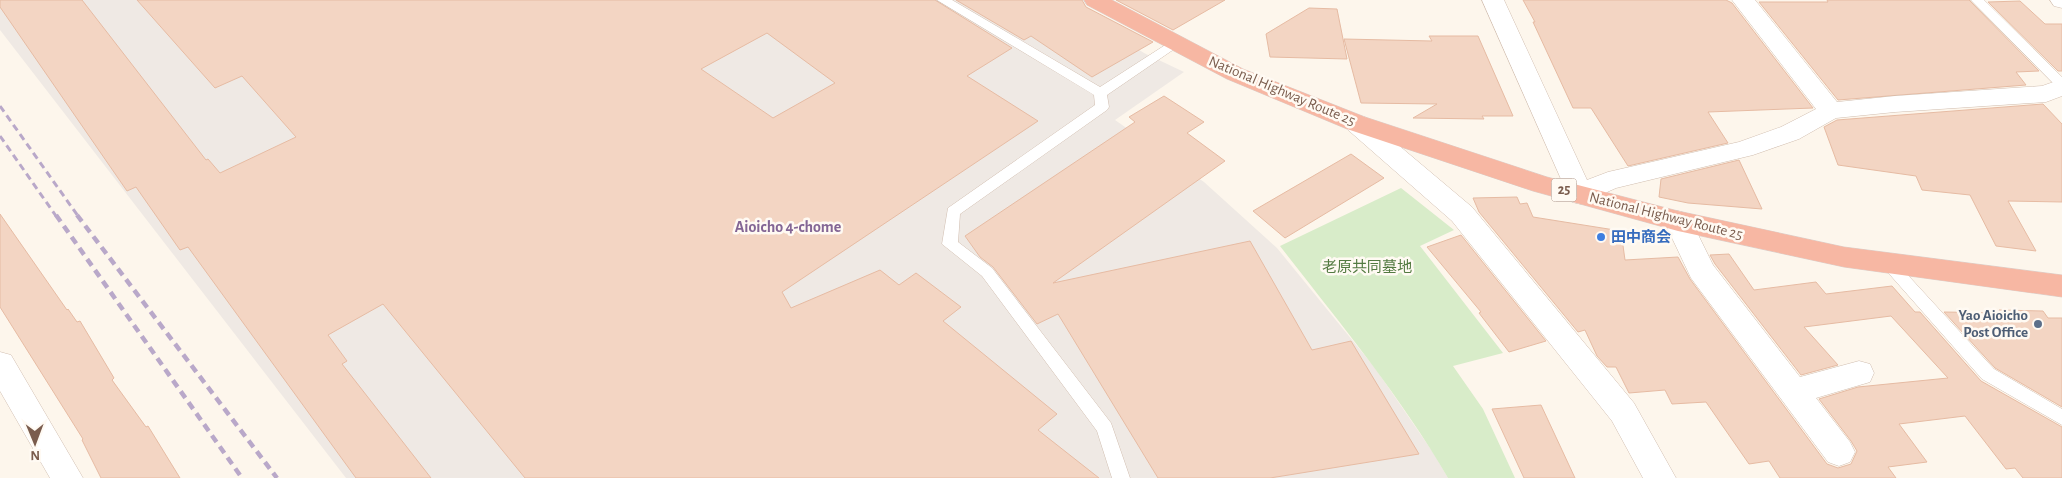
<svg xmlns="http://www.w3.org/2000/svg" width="2062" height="478" font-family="'Alegreya Sans','Noto Sans JP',sans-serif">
<rect width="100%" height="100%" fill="#fdf6ec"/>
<path fill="#efe9e4" d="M0,0H1060L1144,53L1184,72L1115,120L1204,182L1277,248L1375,368L1434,454L1448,478H346L0,30Z"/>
<path fill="#d8ecc9" d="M1401,188L1454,230L1420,246L1503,353L1453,366L1483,409L1515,478H1448C1400,395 1338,321 1280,246Z"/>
<g fill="#f3d5c3" stroke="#e6bba3" fill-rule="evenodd">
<path d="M0,0H82L206,160L208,159L220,173L296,137L242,76L215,88L137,0H935L1012,48L967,76L1038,121L782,292L791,308L880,270L899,285L916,273L961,307L943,321L1057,414L1038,430L1099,478H525L383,304L328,335L347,361L342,364L431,478H356L188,247L180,250L136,187L127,191L0,7ZM767,33L835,83L773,118L701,69Z"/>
<path d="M956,0H1082L1086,7L1153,42L1092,77L1031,36L1024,40Z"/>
<path d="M1116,0H1225L1173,30Z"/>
<path d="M1523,0H1726L1732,3L1813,108L1708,112L1728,143L1628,166L1591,108H1573L1533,22H1535Z"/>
<path d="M1827,0H1969L2039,71L2016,72L2026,85L1838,100L1759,2H1828Z"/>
<path d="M2020,1L2045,24H2062V71H2058L1988,2Z"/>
<path d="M1309,8L1337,9L1347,59L1270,57L1266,34Z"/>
<path d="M1429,36H1478L1513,116H1482L1484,119L1413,118L1437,104L1361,103L1344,39L1432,41Z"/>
<path d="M1164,96L1204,122L1187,133L1225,161L1053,283L1250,241L1312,350L1351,341L1419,454L1270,478H1158L1058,314L1037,324L993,267L980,257L965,236L1135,122L1129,117Z"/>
<path d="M2043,104L2062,124V202L2008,201L2036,251L1996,246L1970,195L1922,190L1916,176L1838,165L1824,127L1837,120Z"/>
<path d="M1351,154L1384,178L1285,238L1253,211Z"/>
<path d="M1739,160L1762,209L1688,203L1659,197L1661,179Z"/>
<path d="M1517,197L1520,204L1527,203L1533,217L1621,231L1625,260L1678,257L1690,279L1827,464L1838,468L1851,464L1857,451L1851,441L1819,399L1858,387L1948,378L1891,316L1804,327L1838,365L1801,375L1715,264L1710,255L1729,254L1754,290L1816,282L1826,294L1892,286L1915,312H1920L1981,381L2062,427V478H2023L2015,468L2006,469L1965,416L1899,424L1927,462L1888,467L1896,478H1780L1769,461L1749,464L1706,402L1672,404L1665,390L1629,393L1616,367H1607L1597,356L1585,330L1578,332L1479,212L1473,198Z"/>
<path d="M0,214L67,310L68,309L77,322L80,321L114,378L112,380L146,427L148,426L180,478H101L82,440L83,439L0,307Z"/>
<path d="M1461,235L1546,341L1509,352L1479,313L1481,312L1427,247Z"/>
<path d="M1999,310L2043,311L2048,318H2062V407L1995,368L1944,312L2001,313Z"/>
<path d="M1541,405L1575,478H1524L1492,409Z"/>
</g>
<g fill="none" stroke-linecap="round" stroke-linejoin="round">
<defs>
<g id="lane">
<path d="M937,0H952L1100,87L1173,40L1177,39L1183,43L1107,95L1109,107L1107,110L960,214L958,242L992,268L1111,423L1130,478H1112L1097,431L982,276L942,244L948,208L1095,105L1094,95Z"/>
<path d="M1971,0H1984L2062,77V88L2057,87Z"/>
<path d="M1889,258L1894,260L1994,369L2062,409V425L1982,379L1884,268L1881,264L1884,260Z"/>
</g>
<g id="street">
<path d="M1482,0H1504L1587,180L1608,172L1739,142L1781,127L1816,109L1732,0H1755L1837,102L1895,96L2042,86L2062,79V96L2046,102L1895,112L1836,118L1799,139L1753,155L1616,188L1581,204L1572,202L1568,195Z"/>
<path d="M2050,0H2062V8L2054,6Z"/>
<path d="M1356,115L1365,117L1472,207L1634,403L1676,478H1643L1612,421L1452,221L1347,129L1344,123L1347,117Z"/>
<path d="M1678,211L1688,214L1713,265L1800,377L1859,361L1870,364L1874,373L1870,382L1816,398L1850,442L1855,452L1850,462L1839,466L1828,462L1691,278L1664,221L1668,214Z"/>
<path d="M0,352L11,355L83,478H50L0,391Z"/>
</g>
<path id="highway" d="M1084,0H1112L1243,69L1365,117L1547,177L1678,211L1844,247L2062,275V297L1844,267L1678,231L1533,191L1347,129L1227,79L1087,5Z"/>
</defs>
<use href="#lane" stroke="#d1beb0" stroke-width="1"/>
<use href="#street" stroke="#d1beb0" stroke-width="1"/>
<use href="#highway" stroke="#dad1cd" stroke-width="1"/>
<use href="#lane" fill="#fff" fill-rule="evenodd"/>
<use href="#street" fill="#fff" fill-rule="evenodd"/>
<use href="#highway" fill="#f7b7a3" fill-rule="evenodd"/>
<g stroke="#b9a8c9" stroke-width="3" stroke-dasharray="7 4.5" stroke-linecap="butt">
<path d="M0,106L78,216"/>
<path d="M0,136L56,216"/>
</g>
<g stroke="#b9a8c9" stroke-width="4.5" stroke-dasharray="8 5.5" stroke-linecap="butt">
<path d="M56,215L242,478"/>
<path d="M77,215L277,478"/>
</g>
</g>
<circle fill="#3f7fe0" stroke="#fffaf3" stroke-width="2" cx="1601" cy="237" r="5"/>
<circle fill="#5c6f8a" stroke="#fffaf3" stroke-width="2" cx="2038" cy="324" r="5"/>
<g text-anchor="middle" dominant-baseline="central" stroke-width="5" stroke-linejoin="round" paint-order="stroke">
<rect fill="#fffaf3" stroke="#a28b7f" stroke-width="1" x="1551.5" y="178.5" width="25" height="23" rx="4"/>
<g font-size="14" font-weight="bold" fill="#7a5c4d">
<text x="1564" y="190">25</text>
</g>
<g font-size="15" fill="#7a5c4d" stroke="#fffaf3">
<text transform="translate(1282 91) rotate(23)">National Highway Route 25</text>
<text transform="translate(1666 216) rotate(14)">National Highway Route 25</text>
</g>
<g font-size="15" font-weight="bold" fill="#366cbe" stroke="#fffaf3" text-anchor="start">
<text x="1611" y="237">田中商会</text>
</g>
<g font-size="15" fill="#537a41" stroke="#fffaf3">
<text x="1367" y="267">老原共同墓地</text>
</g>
<g font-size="15" font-weight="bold" fill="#4e5e75" stroke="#fffaf3" text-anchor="end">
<text x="2028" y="315">Yao Aioicho<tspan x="2028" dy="17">Post Office</tspan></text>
</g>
<g font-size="16" font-weight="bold" fill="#846695" stroke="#fffaf3">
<text x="788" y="227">Aioicho 4-chome</text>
</g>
</g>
<g transform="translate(35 443) rotate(179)" stroke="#fffaf3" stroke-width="4" paint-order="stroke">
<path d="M0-4L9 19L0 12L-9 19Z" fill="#7a5c4d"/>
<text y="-8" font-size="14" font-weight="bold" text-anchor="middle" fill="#7a5c4d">N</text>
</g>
</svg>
